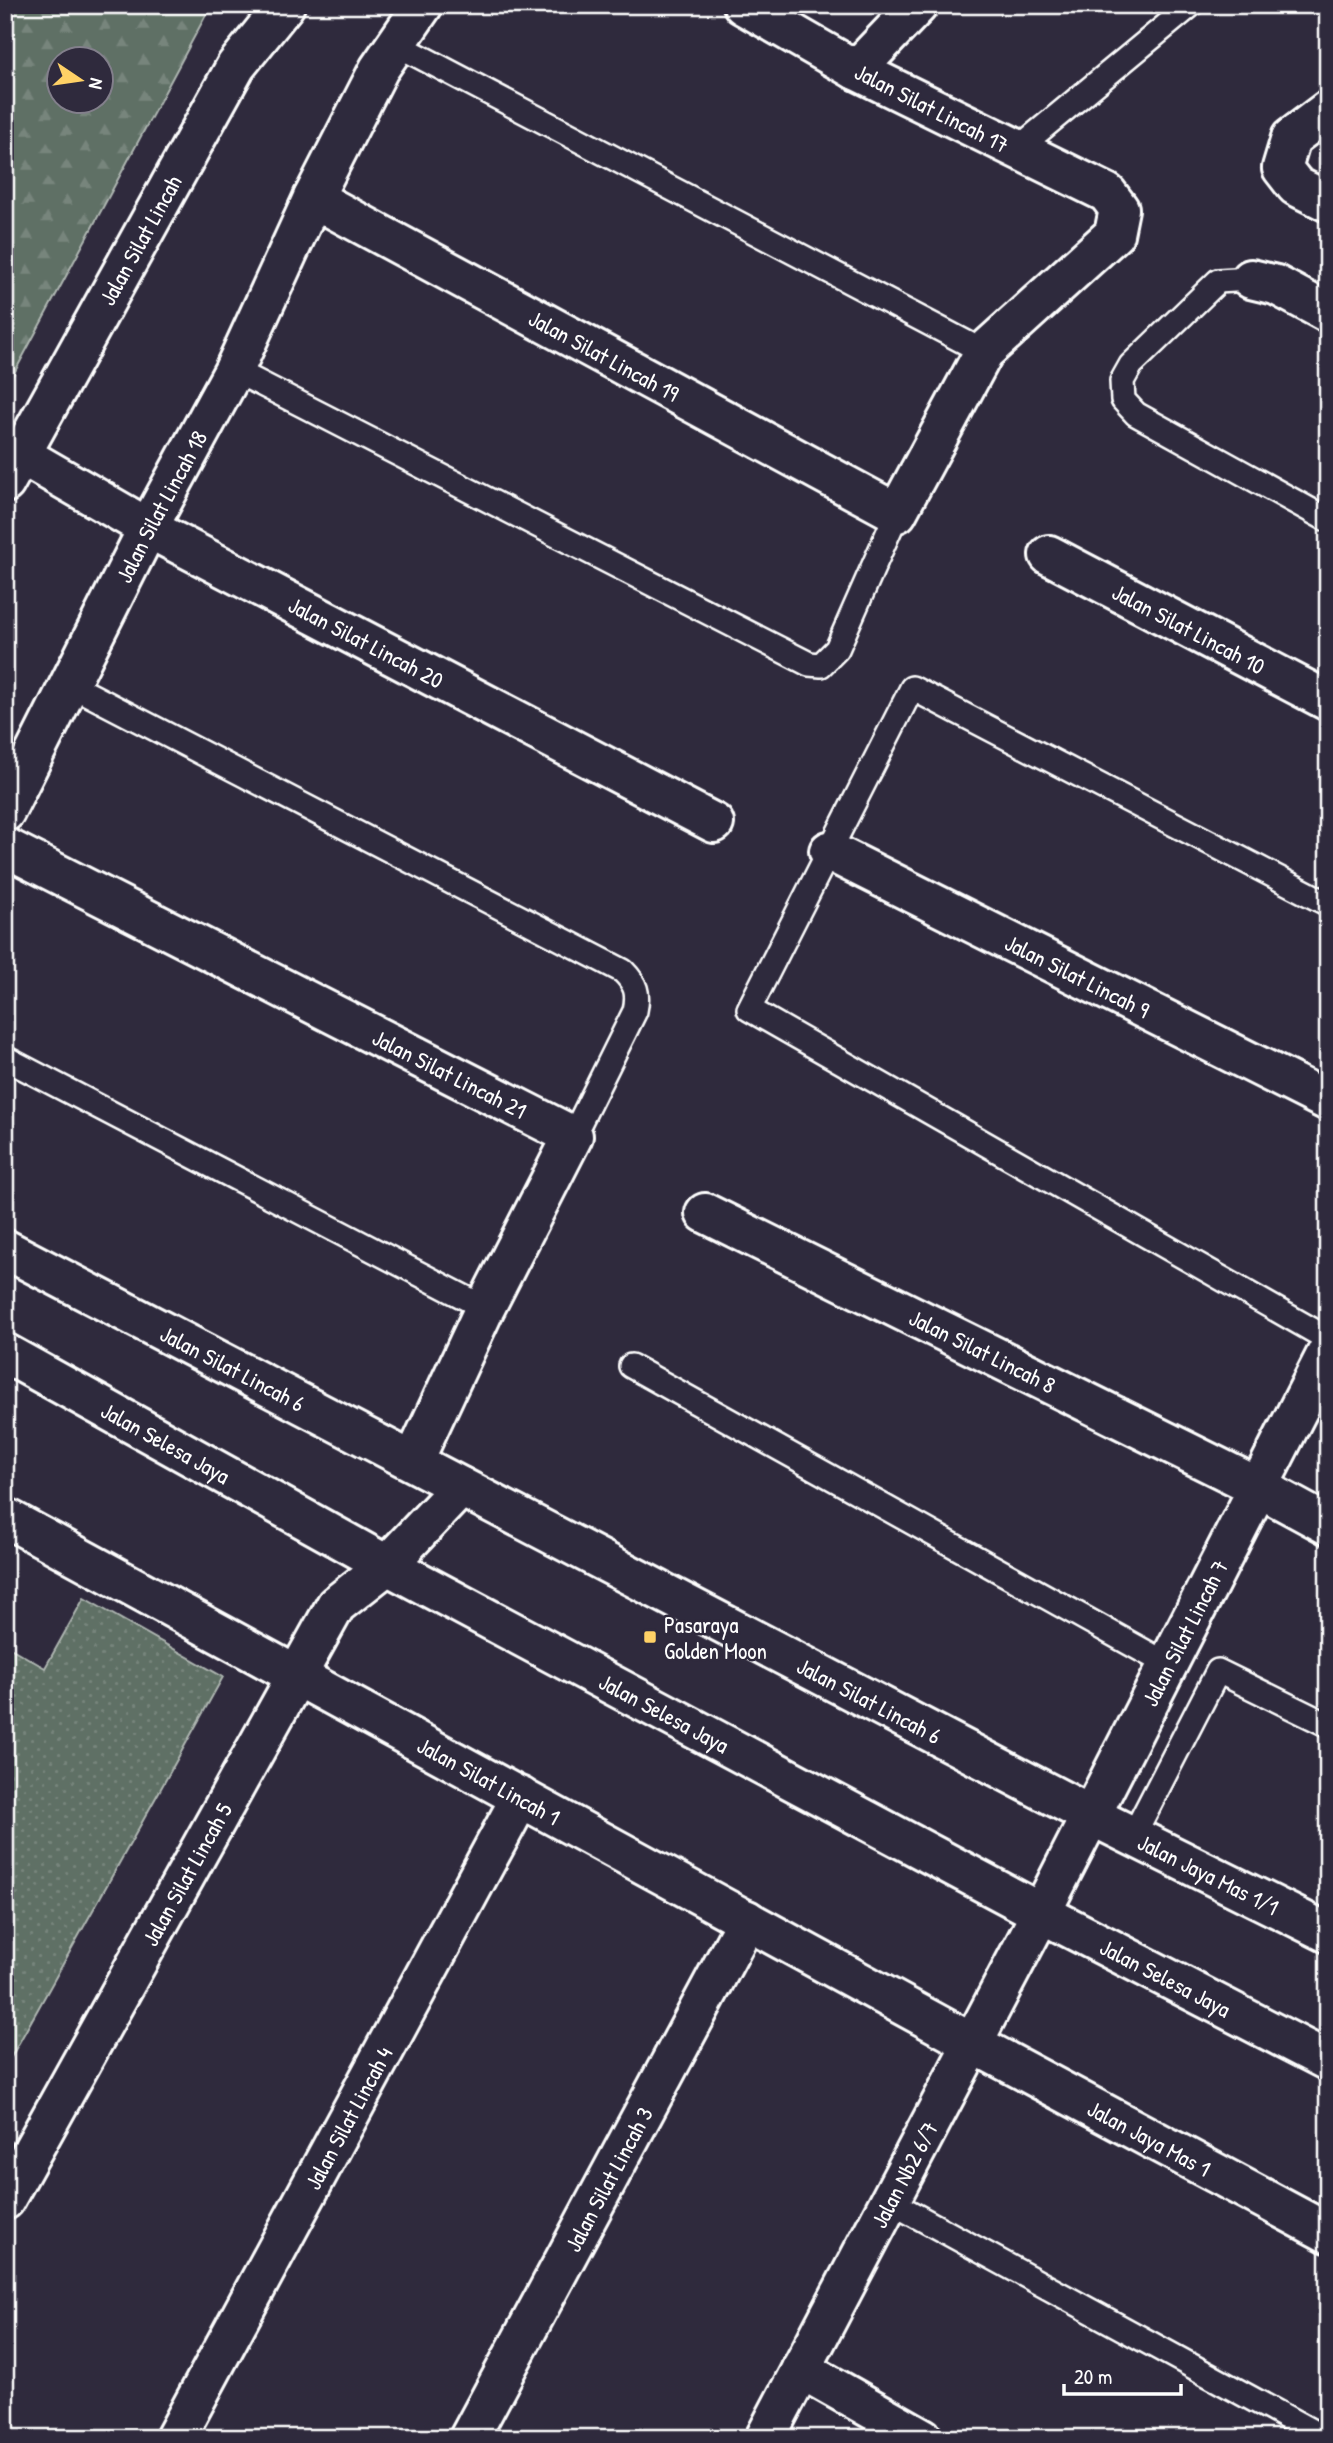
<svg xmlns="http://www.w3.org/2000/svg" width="1333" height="2443" font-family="'Patrick Hand',sans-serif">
<defs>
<pattern id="forest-firs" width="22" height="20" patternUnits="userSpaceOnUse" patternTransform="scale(1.75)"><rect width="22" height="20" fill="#5f6f65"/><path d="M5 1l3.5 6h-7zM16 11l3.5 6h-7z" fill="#77857c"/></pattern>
<pattern id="park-dots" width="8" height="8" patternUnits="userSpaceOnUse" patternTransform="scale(1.75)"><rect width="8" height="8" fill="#5f6f65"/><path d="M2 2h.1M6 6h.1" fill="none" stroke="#77857c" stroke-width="1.8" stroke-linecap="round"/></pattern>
</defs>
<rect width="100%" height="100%" fill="#2f2a3d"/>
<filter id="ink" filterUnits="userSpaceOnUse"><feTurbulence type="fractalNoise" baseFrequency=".0143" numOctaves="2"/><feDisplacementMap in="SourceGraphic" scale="14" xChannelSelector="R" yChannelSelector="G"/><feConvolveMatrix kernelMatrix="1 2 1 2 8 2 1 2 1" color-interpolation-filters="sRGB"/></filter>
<g filter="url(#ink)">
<path fill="url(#forest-firs)" stroke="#afb7b2" stroke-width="2" fill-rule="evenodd" d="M5,5H214L207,13L5,390ZM60,60H102V102H60Z"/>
<path fill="url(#park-dots)" stroke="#afb7b2" stroke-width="2" d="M84,1598L223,1677L5,2068V1645L45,1668Z"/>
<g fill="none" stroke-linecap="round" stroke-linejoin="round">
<defs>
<g id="lane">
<path d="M396,44L984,352"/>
<path d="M1016,150L1191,5"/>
<path d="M1251,279L1218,281L1131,365L1122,381L1123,400L1136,414L1328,520"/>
<path d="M234,370L809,664L821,665L837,649L897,513"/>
<path d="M71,685L623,971C636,984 639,993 635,1011L573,1136"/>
<path d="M1328,904L912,688L749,1009L1328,1339"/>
<path d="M5,1058L485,1308"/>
<path d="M631,1366L1167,1664"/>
<path d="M1133,1836L1218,1671L1328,1725"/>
<path d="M889,2201L1324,2438"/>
</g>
<g id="street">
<path d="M856,70L918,5"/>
<path d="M1328,110L1291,138L1282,168L1296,186L1328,202"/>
<path id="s1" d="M313,198L897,513L984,352L1114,234L1119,209L1107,193L856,70L743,5"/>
<path d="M1251,279L1276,285L1328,313"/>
<path id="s2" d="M20,454L148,528L714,823"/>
<path id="s3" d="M1049,555L1328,701"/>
<path id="s4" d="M5,812L148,528L234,370L313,198L379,69L423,5"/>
<path id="s5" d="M5,847L573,1136L485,1308L414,1460"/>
<path id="s6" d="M829,851L1328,1101"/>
<path id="s7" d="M705,1213L1258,1487L1328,1525"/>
<path id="s8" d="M5,1249L1090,1815L1328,1933"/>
<path id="s9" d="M5,1517L972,2043L1328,2233"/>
<path id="s10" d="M5,2200L336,1605L387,1565L461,1487"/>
<path d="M801,2369L923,2438"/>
<path id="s11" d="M175,2438L521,1797"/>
<path id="s12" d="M469,2438L747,1920"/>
<path id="s13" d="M765,2438L1041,1913L1328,1351"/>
</g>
<g id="secondary">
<path id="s14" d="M5,483L236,66L285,5"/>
<path id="s15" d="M5,1353L387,1565L1041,1913L1328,2061"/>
</g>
</defs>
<use href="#lane" stroke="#fff" stroke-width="28"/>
<use href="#street" stroke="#fff" stroke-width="44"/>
<use href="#secondary" stroke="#fff" stroke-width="44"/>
<use href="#lane" stroke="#2f2a3d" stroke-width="23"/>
<use href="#street" stroke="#2f2a3d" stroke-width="38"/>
<use href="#secondary" stroke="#2f2a3d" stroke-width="38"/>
</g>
</g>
<rect fill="#ffd166" stroke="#2f2a3d" stroke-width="2.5" x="643" y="1630" width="14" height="14" rx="3.5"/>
<g text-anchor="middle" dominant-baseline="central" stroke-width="5" stroke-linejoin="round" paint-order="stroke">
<g font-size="23" fill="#fff" stroke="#2f2a3d">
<text transform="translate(932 108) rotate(27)">Jalan Silat Lincah 17</text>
<text stroke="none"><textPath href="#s14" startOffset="278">Jalan Silat Lincah</textPath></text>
<text stroke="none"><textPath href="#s1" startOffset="331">Jalan Silat Lincah 19</textPath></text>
<text stroke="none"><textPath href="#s4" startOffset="343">Jalan Silat Lincah 18</textPath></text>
<text stroke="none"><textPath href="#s3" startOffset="158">Jalan Silat Lincah 10</textPath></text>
<text stroke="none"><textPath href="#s2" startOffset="394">Jalan Silat Lincah 20</textPath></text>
<text stroke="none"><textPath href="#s6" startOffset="278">Jalan Silat Lincah 9</textPath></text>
<text stroke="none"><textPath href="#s5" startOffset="499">Jalan Silat Lincah 21</textPath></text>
<text stroke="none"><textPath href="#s7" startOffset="310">Jalan Silat Lincah 8</textPath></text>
<text stroke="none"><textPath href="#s8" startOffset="257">Jalan Silat Lincah 6</textPath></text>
<text stroke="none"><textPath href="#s15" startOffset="184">Jalan Selesa Jaya</textPath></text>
<text stroke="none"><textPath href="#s13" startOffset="908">Jalan Silat Lincah 7</textPath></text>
<text stroke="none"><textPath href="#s8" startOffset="975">Jalan Silat Lincah 6</textPath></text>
<text stroke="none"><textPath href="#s15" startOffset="751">Jalan Selesa Jaya</textPath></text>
<text stroke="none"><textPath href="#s9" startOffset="551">Jalan Silat Lincah 1</textPath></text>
<text stroke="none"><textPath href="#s10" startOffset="373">Jalan Silat Lincah 5</textPath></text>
<text stroke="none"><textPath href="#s8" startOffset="1356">Jalan Jaya Mas 1/1</textPath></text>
<text stroke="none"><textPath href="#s15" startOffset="1318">Jalan Selesa Jaya</textPath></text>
<text stroke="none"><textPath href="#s11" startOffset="364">Jalan Silat Lincah 4</textPath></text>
<text stroke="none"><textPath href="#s9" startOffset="1302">Jalan Jaya Mas 1</textPath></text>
<text stroke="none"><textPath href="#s13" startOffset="298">Jalan Nb2 6/7</textPath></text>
<text stroke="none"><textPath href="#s12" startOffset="294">Jalan Silat Lincah 3</textPath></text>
</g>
<g font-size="23" fill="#fff" stroke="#2f2a3d" text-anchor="start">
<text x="664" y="1624">Pasaraya<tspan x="664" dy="26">Golden Moon</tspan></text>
</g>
</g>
<rect width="1333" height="2443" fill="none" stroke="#2f2a3d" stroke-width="28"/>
<rect x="14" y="14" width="1305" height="2415" fill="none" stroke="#fff" stroke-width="2.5" filter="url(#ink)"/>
<g transform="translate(80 80) rotate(103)"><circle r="33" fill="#2f2a3d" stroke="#827f8b" stroke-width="2"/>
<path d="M0-5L12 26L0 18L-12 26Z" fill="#ffd166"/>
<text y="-10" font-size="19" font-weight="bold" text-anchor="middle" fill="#ffffff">N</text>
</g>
<path d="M1064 2384v10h117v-10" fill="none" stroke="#ffffff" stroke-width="3.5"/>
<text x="1074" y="2384" font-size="21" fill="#ffffff" stroke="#2f2a3d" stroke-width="5" paint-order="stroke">20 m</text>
</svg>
